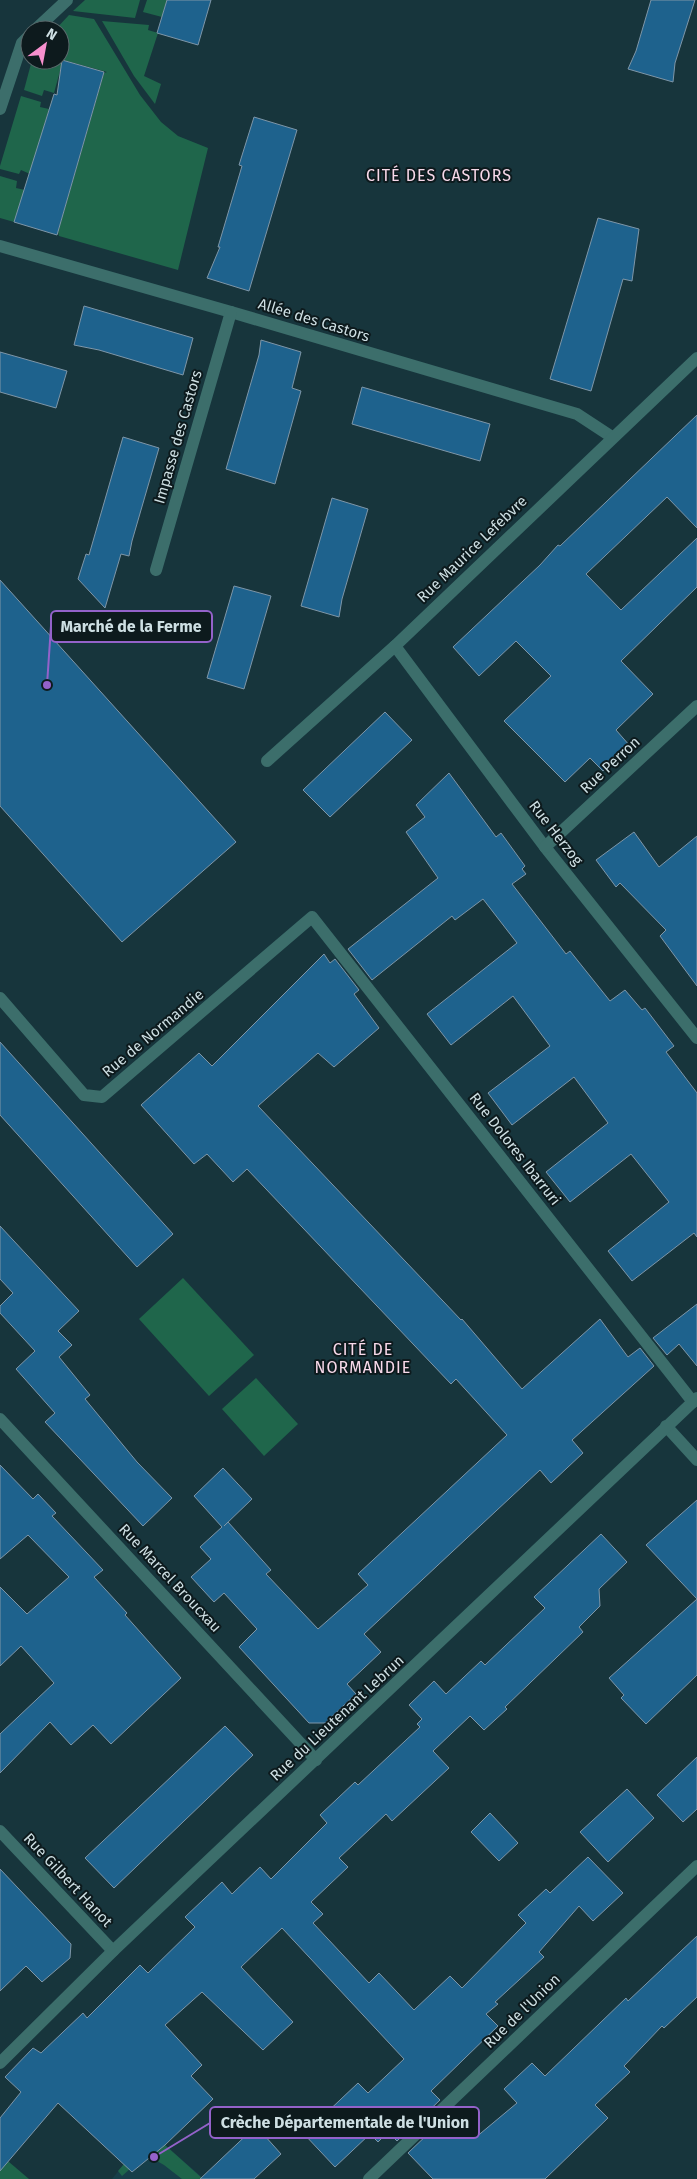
<svg xmlns="http://www.w3.org/2000/svg" width="697" height="2179" font-family="'Fira Sans',sans-serif">
<rect width="100%" height="100%" fill="#17353c"/>
<path fill="#173f49" d="M165,2145L204,2179H112L124,2164Z"/>
<g fill="#1f664b">
<path d="M85,0H140L135,18L73,11Z"/>
<path d="M147,0H167L162,17L143,12Z"/>
<path d="M69,15L94,19L140,95L161,122L178,136L208,148L178,270L59,236L58,232L104,73L107,72L63,60L54,93L44,90L42,96L24,90L32,60H60V30H55Z"/>
<path d="M102,21L149,25L148,30L158,33L144,76L161,84L155,104L134,76Z"/>
<path d="M21,96L41,102L40,107L49,109L30,174L21,170L19,174L0,169V166Z"/>
<path d="M0,176L17,181L16,188L25,190L14,222L0,218Z"/>
<path d="M183,1278L254,1355L209,1396L139,1319Z"/>
<path d="M256,1378L298,1424L264,1456L222,1409Z"/>
<path d="M165,2145L203,2179H182L164,2165L148,2156L140,2160L122,2176L118,2171L124,2164Z"/>
<path d="M2,2156L29,2179H0V2158Z"/>
</g>
<g fill="#1e628d" stroke="#7e96a8">
<path d="M167,0H211L198,45L157,33Z"/>
<path d="M651,0H695L675,63L673,82L628,69L636,51Z"/>
<path d="M62,60L104,72L57,235L14,222L54,94L57,95Z"/>
<path d="M254,117L297,130L249,291L207,278L220,247H218L242,166L239,165Z"/>
<path d="M598,218L639,229L632,281L623,279L591,391L550,379Z"/>
<path d="M84,306L193,338L183,375L99,350L74,345Z"/>
<path d="M261,340L301,352L292,388L301,391L275,484L226,469L259,355Z"/>
<path d="M0,352L67,371L56,408L0,392Z"/>
<path d="M362,387L490,424L480,461L352,424Z"/>
<path d="M697,415V528L667,497L586,574L621,610L697,538V587L621,661L653,694L616,730L630,746L603,771L590,758L565,782L504,721L551,676L516,641L479,676L453,647L540,565L558,545L560,546Z"/>
<path d="M123,437L159,448L132,541L129,556L121,554L105,608L78,579L86,554L89,555Z"/>
<path d="M332,498L368,509L342,599L339,617L301,606Z"/>
<path d="M0,580L236,842L122,942L0,806Z"/>
<path d="M234,586L271,596L244,689L207,678Z"/>
<path d="M385,712L412,740L330,817L303,790Z"/>
<path d="M449,773L496,837L501,833L525,866L522,869L526,874L512,884L566,954L570,951L610,1001L625,990L642,1010L645,1008L674,1046L666,1052L697,1093V1237L694,1233L632,1281L608,1251L669,1202L631,1154L570,1202L546,1172L608,1123L574,1077L512,1125L488,1093L550,1046L513,996L451,1045L427,1014L517,943L483,899L455,920L452,916L372,980L348,949L438,878L406,832L425,817L416,805Z"/>
<path d="M634,832L659,867L697,836V986L660,936L666,930L620,883L616,887L596,860Z"/>
<path d="M324,954L330,963L335,959L359,990L354,994L379,1028L334,1067L318,1053L258,1106L461,1320L462,1319L522,1389L600,1319L628,1357L640,1348L654,1366L572,1440L583,1453L551,1483L540,1470L364,1634L381,1652L347,1684L356,1694L325,1723H309L239,1647L257,1629L224,1593L214,1602L191,1577L211,1559L200,1547L222,1527L194,1496L223,1468L252,1499L224,1526L228,1522L271,1570L266,1574L318,1629L368,1585L358,1574L507,1435L456,1379L451,1384L247,1169L233,1182L207,1154L194,1164L141,1105L199,1053L212,1066Z"/>
<path d="M0,1042L173,1234L137,1267L0,1115Z"/>
<path d="M0,1226L79,1311L58,1331L72,1345L59,1357L90,1395L85,1399L137,1462L172,1498L143,1526L45,1422L55,1413L16,1369L35,1351L0,1313V1306L13,1293L0,1279Z"/>
<path d="M697,1304V1366L679,1344L667,1355L653,1338Z"/>
<path d="M0,1465L33,1499L38,1494L56,1513L52,1516L103,1570L94,1577L127,1613L125,1615L181,1678L111,1744L93,1725L71,1745L50,1722L0,1773V1734L54,1683L21,1646L0,1666V1587L27,1614L69,1577L28,1535L0,1559Z"/>
<path d="M697,1500V1675L646,1724L621,1698L624,1695L609,1678L697,1599L646,1545Z"/>
<path d="M601,1534L627,1562L599,1589L600,1606L579,1627L583,1632L505,1707L507,1709L484,1730L470,1716L433,1751L449,1768L392,1821L386,1814L339,1858L348,1867L311,1902L323,1914L313,1923L369,1983L379,1973L414,2010L450,1976L462,1988L526,1923L518,1915L546,1889L550,1893L588,1857L623,1893L593,1921L579,1906L539,1952L544,1957L495,2002L498,2004L486,2014L498,2026L431,2091L440,2100L397,2141L388,2132L378,2142L370,2134L335,2167L304,2134L358,2083L368,2093L404,2059L282,1928L241,1967L293,2022L263,2050L202,1992L165,2025L202,2065L191,2076L213,2099L165,2145L132,2172L58,2103L0,2171V2118L21,2092L5,2077L33,2048L41,2053L83,2013L87,2018L140,1965L148,1973L195,1927L185,1917L222,1882L232,1894L260,1867L271,1879L327,1823L320,1815L355,1782L358,1785L420,1727L417,1724L422,1719L409,1705L434,1681L446,1694L481,1661L485,1665L545,1608L534,1597Z"/>
<path d="M225,1726L253,1755L114,1888L85,1858Z"/>
<path d="M697,1757V1809L683,1822L657,1795Z"/>
<path d="M627,1789L654,1818L608,1862L580,1832Z"/>
<path d="M490,1813L518,1843L499,1861L471,1832Z"/>
<path d="M0,1869L71,1944L70,1958L42,1982L26,1966L0,1991Z"/>
<path d="M697,1936V1997L664,2028L662,2026L624,2066L630,2072L595,2105L608,2118L545,2179H433L408,2153L451,2112L475,2138L517,2103L504,2089L532,2063L545,2076L626,1998L628,2001Z"/>
<path d="M256,2126L281,2154L254,2179H200Z"/>
</g>
<g fill="none" stroke-linecap="round" stroke-linejoin="round">
<g stroke="#3c6e6b" stroke-width="12">
<path d="M35,30L67,0"/>
<path d="M0,109L22,43L30,35"/>
<path d="M0,246L231,312L577,414L612,437"/>
<path d="M156,570L231,312"/>
<path d="M395,646L545,847L697,1038"/>
<path d="M267,761L395,646L697,358"/>
<path d="M545,847L697,706"/>
<path d="M0,998L84,1095L102,1097L312,917L693,1402"/>
<path d="M0,1419L316,1760"/>
<path d="M666,1426L697,1460"/>
<path d="M0,1831L113,1951"/>
<path d="M0,2063L113,1951L697,1398"/>
<path d="M369,2179L697,1866"/>
</g>
</g>
<g text-anchor="middle" dominant-baseline="central" stroke-width="4" stroke-linejoin="round" paint-order="stroke">
<g font-size="15" fill="#cedfe3" stroke="#0d1a1d">
<text transform="translate(314 320) rotate(17)">Allée des Castors</text>
<text transform="translate(178 437) rotate(-74)">Impasse des Castors</text>
<text transform="translate(472 549) rotate(-44)">Rue Maurice Lefebvre</text>
<text transform="translate(610 765) rotate(-43)">Rue Perron</text>
<text transform="translate(556 833) rotate(52)">Rue Herzog</text>
<text transform="translate(153 1033) rotate(-40)">Rue de Normandie</text>
<text transform="translate(515 1149) rotate(52)">Rue Dolores Ibarruri</text>
<text transform="translate(170 1578) rotate(47)">Rue Marcel Broucxau</text>
<text transform="translate(337 1718) rotate(-43)">Rue du Lieutenant Lebrun</text>
<text transform="translate(68 1880) rotate(47)">Rue Gilbert Hanot</text>
<text transform="translate(522 2011) rotate(-44)">Rue de l'Union</text>
</g>
<g font-size="16" letter-spacing="1" fill="#f8d9ea" stroke="#0d1a1d">
<text x="439" y="175">CITÉ DES CASTORS</text>
<text x="363" y="1349">CITÉ DE<tspan x="363" dy="18">NORMANDIE</tspan></text>
</g>
</g>
<path fill="none" stroke="#9462ca" stroke-width="2" d="M47 685L51 626M154 2157L210 2123"/>
<g fill="#9462ca" stroke="#0d1a1d" stroke-width="2">
<circle cx="47" cy="685" r="5"/>
<circle cx="154" cy="2157" r="5"/>
</g>
<g fill="#0d1a1d" stroke="#9462ca" stroke-width="2">
<rect x="51" y="611" width="161" height="31" rx="5"/>
<rect x="210" y="2107" width="269" height="31" rx="5"/>
</g>
<g font-size="16" text-anchor="middle" font-weight="bold" fill="#cedfe3">
<text x="131" y="632">Marché de la Ferme</text>
<text x="345" y="2128">Crèche Départementale de l'Union</text>
</g>
<g transform="translate(45 45) rotate(32)"><circle r="24" fill="#0d1a1d" stroke="#5a696c"/>
<path d="M0-4L9 19L0 12L-9 19Z" fill="#f790ce"/>
<text y="-8" font-size="14" font-weight="bold" text-anchor="middle" fill="#cedfe3">N</text>
</g>
</svg>
